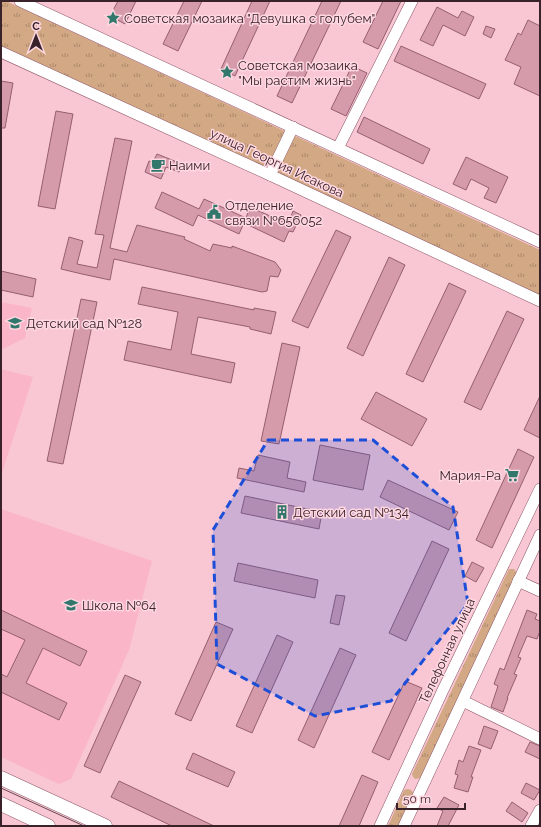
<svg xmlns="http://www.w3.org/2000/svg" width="541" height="827" font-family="Raleway,sans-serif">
<defs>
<pattern id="grass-tufts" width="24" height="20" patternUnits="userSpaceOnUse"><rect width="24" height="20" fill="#d3a884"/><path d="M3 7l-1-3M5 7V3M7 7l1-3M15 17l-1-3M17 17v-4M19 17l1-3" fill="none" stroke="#ac886c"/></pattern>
</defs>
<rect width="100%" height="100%" fill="#f9c7d4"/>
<g fill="#fab5c8">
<path d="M1,302L32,308L25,338L1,350Z"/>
<path d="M1,369L33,377L1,476Z"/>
<path d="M1,509L152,561L129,650L71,779L59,784L1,757Z"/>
</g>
<g fill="url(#grass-tufts)">
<path d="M1,1H6L540,250V298L1,47Z"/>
<path d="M509,569H514L517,573L421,778L415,779L413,777L412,774Z"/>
<path d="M408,789L411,790L414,794L399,826H388L404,790Z"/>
</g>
<g fill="#d69bab" stroke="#955f6e">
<path d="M118,1H136L125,24L110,16Z"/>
<path d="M184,1H202L178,51L163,44Z"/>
<path d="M252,1H270L235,76L221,69Z"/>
<path d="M322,1H341L292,103L277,96Z"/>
<path d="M383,1H401L378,49L363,42Z"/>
<path d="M437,7L458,18L462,11L474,17L465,36L443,25L433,46L420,40Z"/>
<path d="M528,20L540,26V96L514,84L521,67L505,60L518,33L521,35Z"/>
<path d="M486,26L495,29L491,38L483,34Z"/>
<path d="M401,46L486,84L479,99L394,61Z"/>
<path d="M352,66L367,73L346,116L331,109Z"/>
<path d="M1,81L13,83L5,128H1Z"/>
<path d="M56,111L73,114L55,209L38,206Z"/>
<path d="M364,117L430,149L423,164L357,132Z"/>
<path d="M115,138L132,141L110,248L127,252L137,225L185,237L184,239L210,251L213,244L232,248V246L275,262L281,270L278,277L270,276L267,291L262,292L114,259L110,280L82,274L61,269L69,237L83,241L77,264L97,268L104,235L95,234Z"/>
<path d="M157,154L182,164L179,172L166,167L161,179L145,172L149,161L153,162Z"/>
<path d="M466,157L508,177L496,203L484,198L489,188L471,179L466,190L453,184Z"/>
<path d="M162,192L199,209L204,199L246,218L250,207L288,224L293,211L301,215L293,232L289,231L284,242L244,223L239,234L198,215L193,226L155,208Z"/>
<path d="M336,230L351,237L308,328L292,321Z"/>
<path d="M389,257L405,265L363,356L347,348Z"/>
<path d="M1,271L36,279L33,297L1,290Z"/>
<path d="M449,283L466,291L423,382L406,374Z"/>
<path d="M142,287L254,310V308L276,312L271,334L250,329V327L198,317L191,354L235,363L231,383L124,360L128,341L171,350L178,312L138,304Z"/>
<path d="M81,299L97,302L63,464L47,461Z"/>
<path d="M507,311L524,319L481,410L464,402Z"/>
<path d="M282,343L300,347L279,444L261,441Z"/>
<path d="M376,392L427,419L412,446L361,419Z"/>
<path d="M540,396V438L524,430Z"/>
<path d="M320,445L370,455L363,490L313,480Z"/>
<path d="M518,449L534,457L492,548L476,540Z"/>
<path d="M258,455L290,462L287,478L306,482L304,492L237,478L239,468L254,471Z"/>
<path d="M388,480L458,512L449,530L380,497Z"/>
<path d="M245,496L322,512L319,529L241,513Z"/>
<path d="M432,541L449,549L406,641L389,633Z"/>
<path d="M472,562L484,568L476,582L465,576Z"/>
<path d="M238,563L318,580L315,598L234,581Z"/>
<path d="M336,595L345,596L339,625L330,623Z"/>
<path d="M1,610L87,651L80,666L43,648L26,683L67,703L59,720L1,692V674L7,677L25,640L1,629Z"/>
<path d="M527,610L537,614L535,619L540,621V631L537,639L527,636L518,657L521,658L514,674L517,675L507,698H508L503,712L491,707L498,686L494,684L500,668L504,670Z"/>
<path d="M216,622L233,629L191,721L175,714Z"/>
<path d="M277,635L293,642L252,733L236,726Z"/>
<path d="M340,648L356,655L314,748L298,740Z"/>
<path d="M125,675L141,682L100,773L84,766Z"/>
<path d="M405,681L422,688L389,760L372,752Z"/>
<path d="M484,726L498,731L491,749L478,744Z"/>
<path d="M530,742L540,746V759L525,752Z"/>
<path d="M469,746L481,750L471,777H473L468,792L454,788L458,775L455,774L459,760L463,762Z"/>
<path d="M193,753L235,772L228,787L186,769Z"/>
<path d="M362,775L378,782L359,826H339Z"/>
<path d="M119,781L214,826H172L111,797Z"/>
<path d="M526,783L540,790L534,800L521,793Z"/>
<path d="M444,797L459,805L448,826H437L443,811L437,808Z"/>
<path d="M512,802L528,813L522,822L506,811Z"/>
</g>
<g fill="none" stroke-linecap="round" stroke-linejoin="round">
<defs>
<g id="minor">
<path d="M20,1L540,242"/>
<path d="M1,52L270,175L540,301"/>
<path d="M338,148L412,1"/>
<path d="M270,175L293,127"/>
<path d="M518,581L540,591"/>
<path d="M463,701L540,739"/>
<path d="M380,826L443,690L540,489"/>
<path d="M404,826L540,535"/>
<path d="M531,826L540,810"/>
</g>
<g id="major">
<path d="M1,778L105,826"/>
<path d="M1,804L48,826"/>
</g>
</defs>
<use href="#minor" stroke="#8d5767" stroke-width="12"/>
<use href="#major" stroke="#8d5767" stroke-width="15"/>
<use href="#minor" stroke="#fff" stroke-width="11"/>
<use href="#major" stroke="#fff" stroke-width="14"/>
<path stroke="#664951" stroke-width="1" d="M1,788L84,826"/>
</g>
<path fill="#1d4ed8" fill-opacity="0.2" stroke="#1d4ed8" stroke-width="3" stroke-dasharray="8 5" stroke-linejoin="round" d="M268,440H373L453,507L468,604L391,701L315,716L217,664L213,530Z"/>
<defs>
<symbol id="sight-bare" viewBox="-9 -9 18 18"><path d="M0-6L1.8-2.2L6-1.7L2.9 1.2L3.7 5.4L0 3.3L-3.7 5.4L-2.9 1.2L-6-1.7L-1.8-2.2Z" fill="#32776c" stroke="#ffd8e2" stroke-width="2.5" paint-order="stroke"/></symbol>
<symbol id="cafe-bare" viewBox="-9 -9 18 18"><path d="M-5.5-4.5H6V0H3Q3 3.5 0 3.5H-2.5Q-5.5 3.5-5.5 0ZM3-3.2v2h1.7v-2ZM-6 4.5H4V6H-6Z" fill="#32776c" stroke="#ffd8e2" stroke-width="2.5" paint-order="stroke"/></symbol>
<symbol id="civic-bare" viewBox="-9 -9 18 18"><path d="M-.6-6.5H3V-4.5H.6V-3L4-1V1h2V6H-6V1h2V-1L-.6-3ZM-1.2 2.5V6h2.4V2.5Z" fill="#32776c" stroke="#ffd8e2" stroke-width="2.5" paint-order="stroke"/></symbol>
<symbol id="school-bare" viewBox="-9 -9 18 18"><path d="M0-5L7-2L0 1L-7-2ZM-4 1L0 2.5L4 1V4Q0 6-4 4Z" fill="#32776c" stroke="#ffd8e2" stroke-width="2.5" paint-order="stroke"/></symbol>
<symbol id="supermarket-bare" viewBox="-9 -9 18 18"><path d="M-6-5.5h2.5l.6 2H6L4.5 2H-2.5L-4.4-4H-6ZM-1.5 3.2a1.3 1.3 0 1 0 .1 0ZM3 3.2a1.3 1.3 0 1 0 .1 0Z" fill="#32776c" stroke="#ffd8e2" stroke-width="2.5" paint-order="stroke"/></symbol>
<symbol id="building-bare" viewBox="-9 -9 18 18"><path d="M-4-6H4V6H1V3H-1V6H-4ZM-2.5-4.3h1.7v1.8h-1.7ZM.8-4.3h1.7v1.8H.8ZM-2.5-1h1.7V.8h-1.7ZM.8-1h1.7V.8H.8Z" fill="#32776c" stroke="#ffd8e2" stroke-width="2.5" paint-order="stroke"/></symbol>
</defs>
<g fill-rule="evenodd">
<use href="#sight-bare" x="103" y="8" width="20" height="20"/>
<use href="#sight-bare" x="217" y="62" width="20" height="20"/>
<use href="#cafe-bare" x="148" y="155" width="20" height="20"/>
<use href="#civic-bare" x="204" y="202" width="20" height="20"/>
<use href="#school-bare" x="5" y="313" width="20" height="20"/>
<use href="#supermarket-bare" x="502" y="465" width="20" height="20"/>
<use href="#building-bare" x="272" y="502" width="20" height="20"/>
<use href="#school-bare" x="61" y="595" width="20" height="20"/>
</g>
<g text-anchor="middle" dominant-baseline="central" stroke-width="3" stroke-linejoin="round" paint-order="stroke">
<g font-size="13" fill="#392229" stroke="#ffd8e2" text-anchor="start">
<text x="124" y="18">Советская мозаика "Девушка с голубем"</text>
<text x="238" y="65">Советская мозаика<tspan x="238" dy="15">"Мы растим жизнь"</tspan></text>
<text x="169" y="165">Наими</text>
<text x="225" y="205">Отделение<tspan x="225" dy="15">связи №656052</tspan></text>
<text x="26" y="323">Детский сад №128</text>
<text x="501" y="475" text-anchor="end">Мария-Ра</text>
<text x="293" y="512">Детский сад №134</text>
<text x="82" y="605">Школа №64</text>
</g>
<g font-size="13" fill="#392229" stroke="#ffd8e2">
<text transform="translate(277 163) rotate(25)">улица Георгия Исакова</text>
<text transform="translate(447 651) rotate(-65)">Телефонная улица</text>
</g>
</g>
<rect width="541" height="827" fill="none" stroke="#392229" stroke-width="4"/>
<g transform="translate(36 36)" stroke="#ffd8e2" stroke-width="3" paint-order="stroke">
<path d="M0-3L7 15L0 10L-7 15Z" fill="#392229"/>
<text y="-6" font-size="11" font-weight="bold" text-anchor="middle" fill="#392229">С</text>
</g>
<path d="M397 803v6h68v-6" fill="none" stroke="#392229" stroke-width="2"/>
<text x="403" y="803" font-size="12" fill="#392229" stroke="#ffd8e2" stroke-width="3" paint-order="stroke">50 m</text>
</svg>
